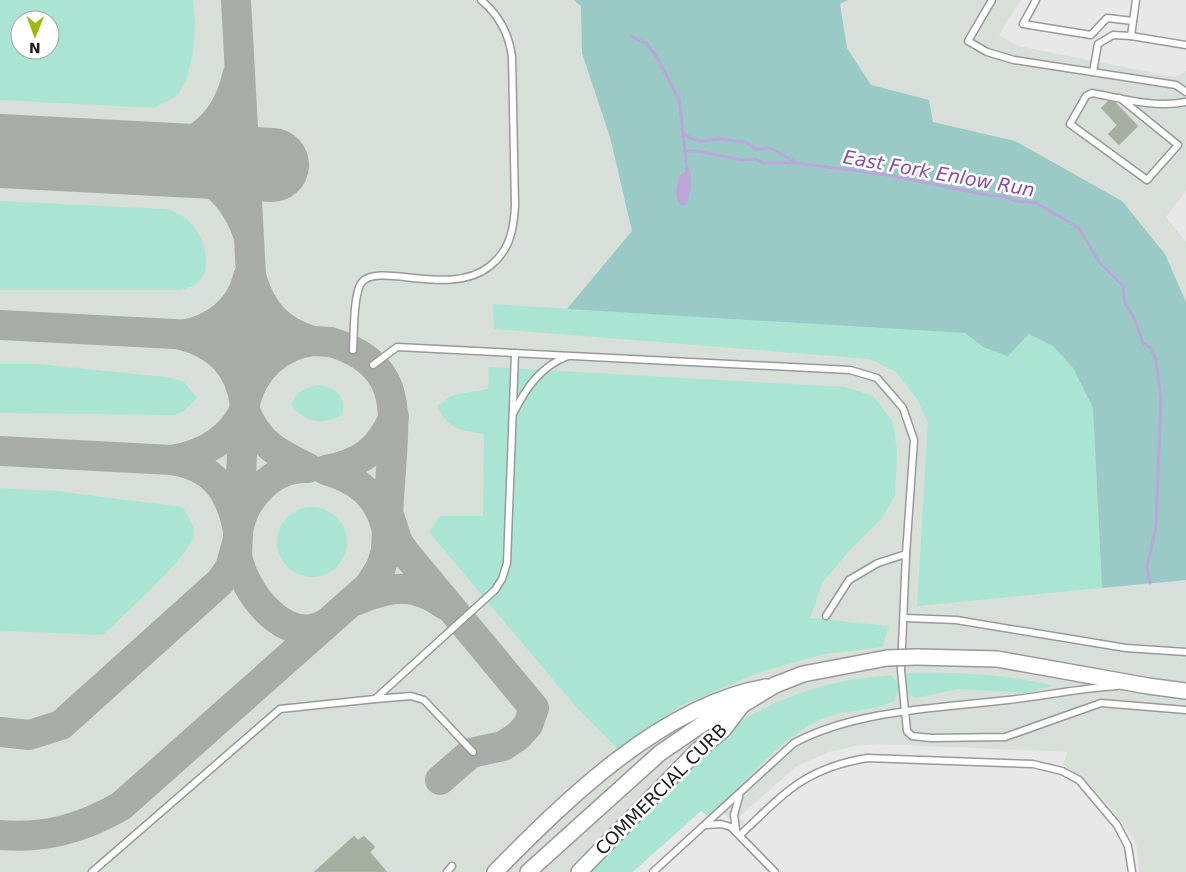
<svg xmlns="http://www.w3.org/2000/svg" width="1186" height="872" font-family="'DejaVu Sans',sans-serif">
<rect width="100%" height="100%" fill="#e4ede2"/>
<path fill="#d8dfd8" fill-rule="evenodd" d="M0,0H1186V872H0ZM20,20H50V50H20Z"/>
<g fill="#aae5d4" fill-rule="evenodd">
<path d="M0,0H193L195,24L193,54L187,78L178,95L154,108L0,100ZM20,20H50V50H20Z"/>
<path d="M0,201L167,209C174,212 182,215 188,220C203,234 216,270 196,284C193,287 186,288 181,290H0Z"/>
<path d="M493,304L965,333L983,347L1029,333L1053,346L1073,368L1093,408L1102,588L917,606L928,423L917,399L896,372L870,359L494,329Z"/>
<path d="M0,364H38L166,377L183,381L197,398L184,411L174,415L0,413Z"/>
<path d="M489,367L845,387L873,396L893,422L897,451L895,496L881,519L849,551L823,582L810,618L889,626L882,647L824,654L760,672L678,707L618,749L576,707L429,532L440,516H483L484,434C459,430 449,430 437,406L453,395L488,389Z"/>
<path d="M318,385C335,387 347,396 342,415C323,426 305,423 291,405C296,392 304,388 318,385Z"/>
<path d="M0,488L56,491L182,507C187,514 195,526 194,535C191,555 120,618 103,635L0,631Z"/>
<circle cx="312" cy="542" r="35"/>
<path d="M908,673C957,672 1003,674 1051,685L1050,687L1026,693L959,689L915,698L907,693L906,676Z"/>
<path d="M891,675L898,683V694L894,701C874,712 845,709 824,718C775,739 747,783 709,817L701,811L633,872H587L721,734C774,697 827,680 891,675Z"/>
</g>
<path fill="#99cac6" d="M574,0H848L840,4L847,48L871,85L929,100L933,122L1015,141L1122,201L1165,254L1186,302V580L1102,588L1093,408L1073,368L1053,346L1029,334L1008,356L983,347L965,333L567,309L632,231L610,137L582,53L581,6Z"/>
<g fill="#e8e8e8">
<path d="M1021,0H1186V71L1175,77L1018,46L999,35Z"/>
<path d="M1186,191V242L1166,217Z"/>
<path d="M878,744L1067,752L1063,765L1084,779L1110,807L1132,836L1137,848L1139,872H633L701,811L709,817L719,808L738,829L745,823L739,817L797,766L829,752L854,746Z"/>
</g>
<path fill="#bba5d9" d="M686,162C693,173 692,191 687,204L682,206C673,198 677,187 679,176L685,172Z"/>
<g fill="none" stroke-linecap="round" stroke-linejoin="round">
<g stroke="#bba5d9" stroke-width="3">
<path d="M631,36L647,44L656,56L679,99L683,133L690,138L700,141L719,139L745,142L756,149L770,148L797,163L888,175L992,196H1003L1016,201L1036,203L1079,228L1099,262L1123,286L1125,303L1135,320L1143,343L1151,348L1156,361L1161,399L1156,526L1147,567L1150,583"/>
<path d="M683,133L686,162"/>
<path d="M684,151H697L742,160L756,159L763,163H796"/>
</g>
<g stroke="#a7aca6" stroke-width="30">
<path d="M236,0L251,275L237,555C243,591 286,649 327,623"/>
<path d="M127,158C182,153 224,135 237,76"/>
<path d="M148,159C195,168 230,183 247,232"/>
<path d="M248,277C241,309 214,330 181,335C218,344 239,366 245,404C253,369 278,346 313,341C280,332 262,312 252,279"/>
<path d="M0,325L331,342C402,364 395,409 391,470C389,497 387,524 386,551L381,567L369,586L121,806C83,828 45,839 0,835"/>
<path d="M245,411C259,444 277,453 308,468C272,466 244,498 238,531C231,492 214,466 171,460C203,455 231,439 245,409"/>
<path d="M0,451L191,461"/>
<path d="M390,518L398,543L407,555L534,708L528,725L518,736L503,746L471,753L440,780"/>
<path d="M386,527C378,495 357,479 326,470C362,463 379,450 394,417"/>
<path d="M355,601C389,587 413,581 445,605"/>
<path d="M0,732L29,735L61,725L220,582L230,568L237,543"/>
</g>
<path stroke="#a7aca6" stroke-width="74" d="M0,151L272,165"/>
</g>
<g fill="#a6aea2" stroke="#aebea6">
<path d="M1111,98L1138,126L1119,145L1108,134L1117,125L1101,108Z"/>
<path d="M354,836L358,840L364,836L375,847L370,852L387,872H314Z"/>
</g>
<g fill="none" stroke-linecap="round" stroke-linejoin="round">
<defs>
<g id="service">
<path d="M992,0L968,41L987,52L1014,60L1176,85L1186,92"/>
<path d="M1036,0L1023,24L1091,35L1107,18L1133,21"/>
<path d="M1136,0L1131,36L1186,45"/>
<path d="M1093,72L1098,44L1113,35L1131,36"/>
<path d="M1120,98L1178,145L1147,180L1070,124L1086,96L1092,93C1124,99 1154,108 1186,102"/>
<path d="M353,350C354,336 353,292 362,282C380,262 450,298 490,266C510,250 514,229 515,205L512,57C509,33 499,15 481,0"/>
<path d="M373,365L397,347L850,370L877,378L903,408L914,440L906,554L901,670L907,731L912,736L931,738L1005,737L1101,703L1186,710"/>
<path d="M514,412C526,388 541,366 568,356"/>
<path d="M826,616L849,580L878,563L906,554"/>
<path d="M905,618L956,620L1126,648L1186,652"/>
<path d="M473,752L424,700L411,696L375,699L495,590L502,579L507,563L515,353"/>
<path d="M706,825L721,824L731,827L775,872"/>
<path d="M736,830L734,815L739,797"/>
<path d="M740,835C785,793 803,769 867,758L1033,764L1062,771L1079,780L1117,825L1128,846L1132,872"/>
<path d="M92,872L280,709L375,699"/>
<path d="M447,872L452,866"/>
<path d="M653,872L794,743C856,710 939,708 1008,700C1045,696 1080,688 1117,686"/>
</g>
<g id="tertiary">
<path d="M917,657L997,659L1148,686L1186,691"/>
<path d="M495,872C567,799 662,705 766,687"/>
<path d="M528,872L660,753L723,710L742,705L775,685L803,674L887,658"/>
<path d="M579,872L696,752L723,730L742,705"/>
</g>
</defs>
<use href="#service" stroke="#999" stroke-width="9"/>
<use href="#tertiary" stroke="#999" stroke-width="18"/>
<use href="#service" stroke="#fff" stroke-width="6"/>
<use href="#tertiary" stroke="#fff" stroke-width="15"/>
<defs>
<path id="tertiary-bridge" d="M887,658L917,657"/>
</defs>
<use href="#tertiary-bridge" stroke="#999" stroke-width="18" stroke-linecap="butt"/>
<use href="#tertiary-bridge" stroke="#fff" stroke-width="15"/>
</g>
<g text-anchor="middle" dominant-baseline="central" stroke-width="5" stroke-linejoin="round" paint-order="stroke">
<g font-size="18" fill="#1c1c1c" stroke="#fff">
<text transform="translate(661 789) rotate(-45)">COMMERCIAL CURB</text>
</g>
<g font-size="19" font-style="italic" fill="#8b4ea6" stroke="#fff">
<text transform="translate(939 173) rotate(10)">East Fork Enlow Run</text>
</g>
</g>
<g transform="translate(35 35) rotate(181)"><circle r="24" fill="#ffffff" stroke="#a4a4a4"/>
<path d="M0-4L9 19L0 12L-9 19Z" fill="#9abd0b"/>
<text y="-8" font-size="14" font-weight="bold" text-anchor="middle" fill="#1c1c1c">N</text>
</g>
</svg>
